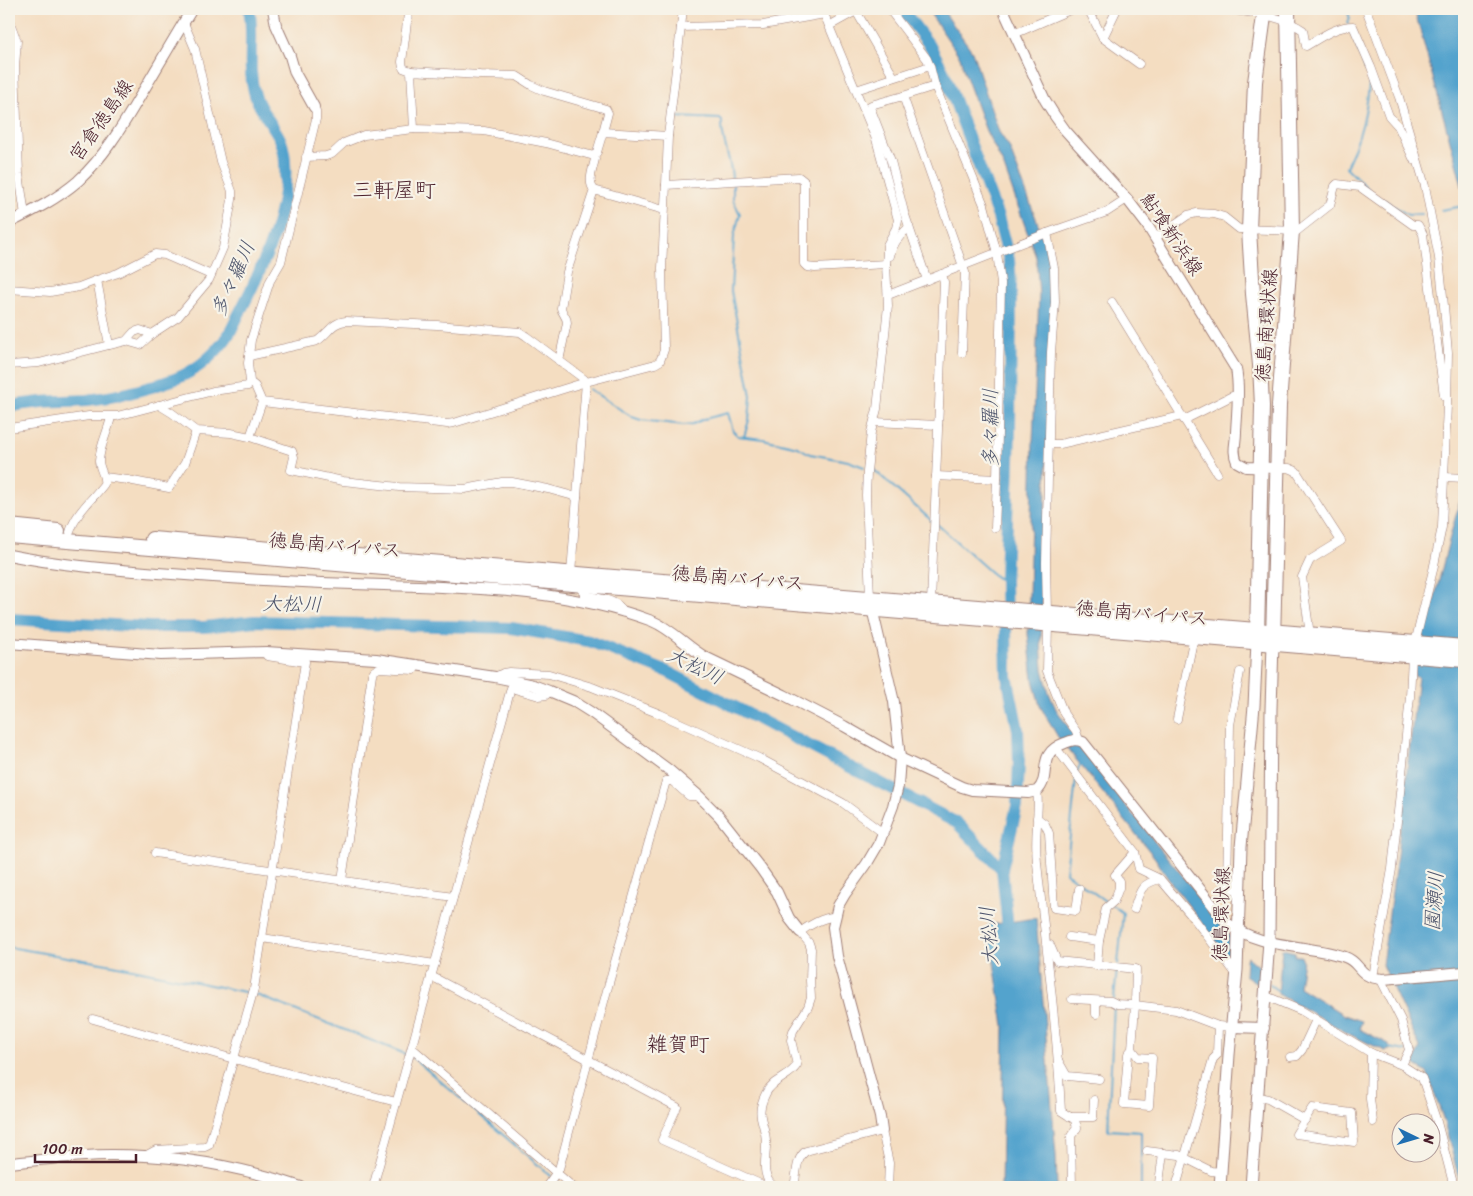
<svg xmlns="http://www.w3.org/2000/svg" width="1473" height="1196" font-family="Sriracha,'Klee One',sans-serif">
<rect width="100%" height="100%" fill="#f7f3e8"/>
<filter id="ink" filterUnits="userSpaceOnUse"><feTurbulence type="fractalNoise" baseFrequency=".02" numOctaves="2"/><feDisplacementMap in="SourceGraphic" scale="10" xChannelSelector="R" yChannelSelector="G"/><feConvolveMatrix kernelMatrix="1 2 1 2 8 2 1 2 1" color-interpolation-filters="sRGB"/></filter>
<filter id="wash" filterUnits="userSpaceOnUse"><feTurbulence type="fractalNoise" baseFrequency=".0096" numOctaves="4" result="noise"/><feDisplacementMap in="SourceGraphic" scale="20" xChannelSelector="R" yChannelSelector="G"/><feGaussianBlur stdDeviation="1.12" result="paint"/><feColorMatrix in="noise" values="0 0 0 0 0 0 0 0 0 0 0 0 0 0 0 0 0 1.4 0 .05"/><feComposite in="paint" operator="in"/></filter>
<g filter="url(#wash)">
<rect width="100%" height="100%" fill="#f4ddc1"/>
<g fill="#52a3cd" stroke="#4e617c">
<path d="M927,9H942L972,51L999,132L1009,147L1040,229L1051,266L1052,302L1041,643L1043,669L1049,693L1056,709L1084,750L1132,814L1139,820L1157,845L1222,923L1230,937L1229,958L1169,880L1155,858L1058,737L1040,706L1033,680L1028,634L1033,441L1039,294L1036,257L1003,164L986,131L964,71L960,57Z"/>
<path d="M1414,9H1464V193L1419,26Z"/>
<path d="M1464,486V1187H1461L1443,1118L1427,1073L1414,1064L1420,1047L1382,965L1397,855L1418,677L1414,675L1422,625L1430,617L1448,544Z"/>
<path d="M1036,918L1056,1155L1057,1187H1001L1004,1026L988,925Z"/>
<path d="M1282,949L1295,952V956H1301L1303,960L1299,987L1344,1015L1362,1021L1359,1029L1389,1044L1390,1050L1385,1051L1351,1035L1278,994Z"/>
<path d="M1248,957L1262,969L1261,986L1245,975L1246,959Z"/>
</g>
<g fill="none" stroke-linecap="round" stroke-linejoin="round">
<g stroke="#52a3cd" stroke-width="2">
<path d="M1347,9L1350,19L1347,22L1348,24"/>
<path d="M1350,28L1366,71L1370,75C1367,111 1362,134 1346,167L1368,189"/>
<path d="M674,117L720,119L722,121C721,140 731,159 732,178"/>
<path d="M733,183V200L740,214L734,236L731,291L751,396L749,420L744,437"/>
<path d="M1384,200L1408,215L1422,214"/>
<path d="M1441,210L1464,206"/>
<path d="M589,389L632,417L641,420L684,425L693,424L704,419L728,413L733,431L738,436L763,439L798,447L810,454L848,461L864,467"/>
<path d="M869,468L873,469L932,521"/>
<path d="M938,525L996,577L1005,581"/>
<path d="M1077,772L1081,763"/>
<path d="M1076,779L1066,873L1108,903"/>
<path d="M1112,905L1123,913L1118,964"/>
<path d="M9,947L113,965L249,993"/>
<path d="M1270,985L1280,992"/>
<path d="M254,994L408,1055"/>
<path d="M1114,999L1117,969"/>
<path d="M1114,1004L1108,1130L1141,1132V1187"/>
<path d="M1389,1048L1406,1051"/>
<path d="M412,1057L551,1176"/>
<path d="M554,1179L564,1187"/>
</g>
<g stroke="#52a3cd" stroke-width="12">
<path d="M902,9L930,46L943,70L998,217L1009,260L1011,286L1010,430L1005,581L1007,676L1018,730L1019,762L1017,806L1002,869L1009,939"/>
<path d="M9,407C37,400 59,402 87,400C117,397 148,389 175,379C196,371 212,357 225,340C232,331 236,319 241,310C262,269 289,210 285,163C285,156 283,147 281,141C274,125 260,112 255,95C246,66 255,37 249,9"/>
<path d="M9,619L149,627H205L254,621L511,628L589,641L668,672L957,823L1002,869"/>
</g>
</g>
</g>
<g filter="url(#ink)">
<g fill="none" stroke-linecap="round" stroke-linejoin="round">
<defs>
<g id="street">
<path d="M387,9L407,11L408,14L402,62L403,68L411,71"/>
<path d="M822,9L876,139L898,220L896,228L887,245V252L886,264L888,306L877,409L871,432L867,472L866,495L870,598"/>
<path d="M889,9L927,59L930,66"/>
<path d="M1088,9L1103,38L1139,64"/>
<path d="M1227,9C1252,13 1281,15 1303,30L1306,46C1320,38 1336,26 1353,26L1371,67L1389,116L1398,126L1414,160"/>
<path d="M1366,9L1399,97L1425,186L1439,258L1444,306L1448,353L1447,404L1442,527L1433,570L1415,643"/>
<path d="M9,20L17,41L15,66L19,174L25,215"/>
<path d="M829,26L856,11L894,77"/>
<path d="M681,27L683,9"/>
<path d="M1014,34L1072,9"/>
<path d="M1103,38L1117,9"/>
<path d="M856,90L930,66L935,86"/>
<path d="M903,96L935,86L984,205L997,253L1001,283L997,479L936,476"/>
<path d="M414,129L411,71L480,75L517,76L531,85L544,91L606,109L608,113L603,132"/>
<path d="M668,136L681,27L763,25L825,14"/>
<path d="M594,156L597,152L603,132L668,136L666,185"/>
<path d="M306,157L326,156L332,154L344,143L364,135L414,129L484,131L546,143L594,156L595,159C593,169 587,182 594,190"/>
<path d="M1047,233L1054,268L1055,302L1051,352L1046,563L1047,613"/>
<path d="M1155,238L1188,215L1197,213L1214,214L1224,217L1239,229L1297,231L1330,205L1335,186L1337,184L1360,187L1413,225H1418L1423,234L1444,396"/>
<path d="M890,256C892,245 900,235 909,227"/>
<path d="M97,280L118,273L155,254L165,255L211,275"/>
<path d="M927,280L904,212L891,161L870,107L871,105L903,96L965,272L962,353"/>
<path d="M9,289L50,292L79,287L97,280L109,345L39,363L9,365"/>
<path d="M888,295L1047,233L1107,212L1127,199"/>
<path d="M1112,302L1217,473"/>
<path d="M126,341L140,345L152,334L178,317L209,280L223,248L232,200V191L221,162L195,49L184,23"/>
<path d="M109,345L126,341L134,332L140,330L152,334"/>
<path d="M249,356L317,341C328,334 332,322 346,321L437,325L520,332L526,336L584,379L586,382L571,573L585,595C597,598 618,599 623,612"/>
<path d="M559,361L567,323C567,316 562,314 561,308L567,272L594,190L664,210"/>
<path d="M250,382L255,386L262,402L447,424L454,423L586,382L655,364L660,361L664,350L662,268L666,185L799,177L804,181V264L807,267L815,268L886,264"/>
<path d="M159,405L172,413L196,431L231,433L250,437L292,451L294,457L291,470L343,481L399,487L465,489L502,482H512L548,489L577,497"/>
<path d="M1184,420L1232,396H1238"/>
<path d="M874,422L938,425"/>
<path d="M9,428L89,416H117L213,391L248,386L250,382L248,363L251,340L270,281L281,262L316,119V112L314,107"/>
<path d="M250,437L262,402"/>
<path d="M1049,444H1060L1182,416"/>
<path d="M1277,468H1289L1296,471L1341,541L1310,560L1302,577L1310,635"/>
<path d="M104,477L128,480L169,488L185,463L196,431"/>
<path d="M1445,477L1464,478"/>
<path d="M995,528L997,479"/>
<path d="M70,532C76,512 92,500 104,484C106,476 99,469 99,461C100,445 108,432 111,417"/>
<path d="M931,603L944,282L942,274"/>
<path d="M1048,624L1047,671L1064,714L1076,731L1079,740"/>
<path d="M495,677L503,673L509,672L549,674L592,687L660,714L759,758L843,803L883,833"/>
<path d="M1177,719L1194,636"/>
<path d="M1056,748L1135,852L1139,869L1160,879L1195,920L1236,974"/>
<path d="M1037,791C1039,802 1037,813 1037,825C1036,837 1036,851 1037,863C1046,946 1057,1028 1061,1111L1075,1120L1077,1128L1071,1136L1072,1187"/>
<path d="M1037,818L1045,824L1049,833L1054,908L1076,911L1079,889"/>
<path d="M155,853L453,897"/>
<path d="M342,880L372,674L374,671L379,668L414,670L417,664"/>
<path d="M1239,891L1227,887L1230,725L1240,672"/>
<path d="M1134,909C1140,891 1140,884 1160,879"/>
<path d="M1069,937L1099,941"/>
<path d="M262,938L435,964"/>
<path d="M1050,945L1057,961L1136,969L1135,1005L1176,1010L1218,1026L1231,1027"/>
<path d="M1097,966L1099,941L1106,908L1114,901L1119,888V881L1115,875L1135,852"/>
<path d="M431,976L677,1107L662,1140L765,1186L770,1184"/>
<path d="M1373,977L1392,869L1410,697L1412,656"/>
<path d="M1266,996L1302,1011L1371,1053L1402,1065L1409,1050L1401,1020L1380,978"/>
<path d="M1072,999L1111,1001L1117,1004L1135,1005L1132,1049L1128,1054L1124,1104L1149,1106L1152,1058L1138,1057L1132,1049"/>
<path d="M1096,1014V1001"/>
<path d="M93,1019L234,1059L396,1102"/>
<path d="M412,1048L573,1187"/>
<path d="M1371,1053L1370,1099L1373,1122"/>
<path d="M1290,1057L1297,1056L1302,1050L1316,1020"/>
<path d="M1059,1062L1067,1076L1099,1079"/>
<path d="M1402,1065L1422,1078L1437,1122L1454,1187"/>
<path d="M1258,1097L1268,1099L1305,1120"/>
<path d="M1312,1108L1352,1113L1354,1142L1296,1134Z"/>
<path d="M1070,1117H1093L1094,1100"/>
<path d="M1147,1151L1179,1155L1211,1171L1221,1172"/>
<path d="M145,1156L156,1150L205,1147L209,1145L254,989L305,662L267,656L266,654"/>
<path d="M1159,1183L1163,1153"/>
<path d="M373,1187L511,688L539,696L546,695L549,691"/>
<path d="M546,1187L559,1169L609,983L666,781H672L689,796H699"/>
<path d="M775,1187C759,1177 767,1157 766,1141C765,1120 754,1117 766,1093C773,1079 790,1077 797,1065L791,1040L793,1031L808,1007L811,998L810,981L811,949L809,943L800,932C808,926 823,917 834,917"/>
<path d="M794,1187C797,1175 795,1159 806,1151L882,1131L889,1163L888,1187"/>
<path d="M1176,1187L1213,1059L1217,1055L1218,1026"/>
</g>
<g id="secondary">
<path d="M273,9L276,25L290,56L295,73L314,107"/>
<path d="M1003,9L1045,100L1055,116L1065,130L1127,199L1147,225L1236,369C1240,389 1237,411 1236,432C1236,443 1232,451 1237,462L1246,467L1277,468"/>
<path d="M9,223C33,211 57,199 78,181C103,158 122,127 139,98C157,68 174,38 192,9"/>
<path d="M9,555C58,565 108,569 158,573C234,579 309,583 384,585C475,588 566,589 652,621C672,629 687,647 705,657L784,695L844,726L900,758L962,787L972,790L1028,793L1037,791C1053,776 1034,754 1065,743C1072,740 1076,739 1083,742L1227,923C1260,949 1306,944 1345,957C1362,963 1356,977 1383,979L1464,972"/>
<path d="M871,604L894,702L900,758L898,786L893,806L879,843L866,865L845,894L838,906L833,927L837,956L880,1117L882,1131"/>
<path d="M9,643L161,655L266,652L376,659L495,677L533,685L549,691L573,701L592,713L669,770L699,796L719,816L761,869L777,892L789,918L800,932"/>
<path d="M1231,1027L1264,1028"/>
<path d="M9,1163C43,1160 77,1155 111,1155C176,1155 240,1166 301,1187"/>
</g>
<g id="primary">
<path d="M1220,1187L1229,1055L1237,970L1241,847L1254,706L1257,642"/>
<path d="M1251,1187L1269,941L1271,709L1273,643"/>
</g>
<g id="highway">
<path d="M9,526L58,531"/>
<path d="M9,536L1464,660"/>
<path d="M152,539L1464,647"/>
<path d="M1257,637L1262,406L1260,365L1253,294L1249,230L1255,82L1265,9"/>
<path d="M1273,640L1279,405L1292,231L1288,9"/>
</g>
</defs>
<use href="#street" stroke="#9f7e76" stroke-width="9"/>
<use href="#secondary" stroke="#9f7e76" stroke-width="12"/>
<use href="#primary" stroke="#9f7e76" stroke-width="13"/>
<use href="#highway" stroke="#9f7e76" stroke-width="16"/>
<use href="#street" stroke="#fff" stroke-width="8"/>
<use href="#secondary" stroke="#fff" stroke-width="10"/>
<use href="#primary" stroke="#fff" stroke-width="11"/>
<use href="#highway" stroke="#fff" stroke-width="14"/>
</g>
</g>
<g text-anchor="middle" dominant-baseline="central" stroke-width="4.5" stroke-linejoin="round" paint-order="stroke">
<g font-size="19" fill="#4a1f2b" stroke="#f7f3e8">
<text transform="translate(101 120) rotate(-55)">宮倉徳島線</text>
<text transform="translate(1172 234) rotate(56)">鮎喰新浜線</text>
<text transform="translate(1266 325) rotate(-86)">徳島南環状線</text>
<text transform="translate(335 545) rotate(5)">徳島南バイパス</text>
<text transform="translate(738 578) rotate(5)">徳島南バイパス</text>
<text transform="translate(1142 613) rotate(5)">徳島南バイパス</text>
<text transform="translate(1221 914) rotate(-88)">徳島環状線</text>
</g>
<g font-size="20" font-style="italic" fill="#4d546c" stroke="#f7f3e8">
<text transform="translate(233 279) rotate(-66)">多々羅川</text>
<text transform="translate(990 428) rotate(-90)">多々羅川</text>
<text transform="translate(292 604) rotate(1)">大松川</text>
<text transform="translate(695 666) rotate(26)">大松川</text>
<text transform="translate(1434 901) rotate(-86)">園瀬川</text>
<text transform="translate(989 936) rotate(-94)">大松川</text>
</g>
<g font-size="21" fill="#4a1f2b" stroke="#f7f3e8">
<text x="394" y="190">三軒屋町</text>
<text x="678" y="1044">雑賀町</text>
</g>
</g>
<rect width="1473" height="1196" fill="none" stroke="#f7f3e8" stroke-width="30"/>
<g transform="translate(1416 1138) rotate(95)"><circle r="24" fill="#f7f3e8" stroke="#b29e9c"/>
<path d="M0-4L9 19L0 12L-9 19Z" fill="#1f6fb2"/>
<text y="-8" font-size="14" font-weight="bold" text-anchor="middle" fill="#4a1f2b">N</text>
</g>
<path d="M35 1154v8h101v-8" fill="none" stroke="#4a1f2b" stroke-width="2.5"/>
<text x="42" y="1154" font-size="15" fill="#4a1f2b" stroke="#f7f3e8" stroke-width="4" paint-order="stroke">100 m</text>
</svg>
